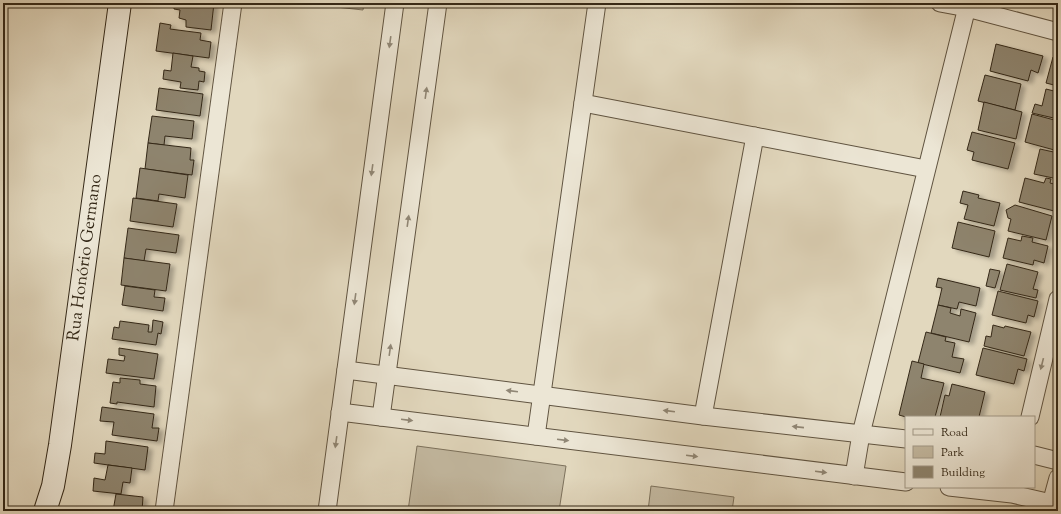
<svg xmlns="http://www.w3.org/2000/svg" width="1061" height="514" font-family="'Sorts Mill Goudy',serif">
<defs>
<filter id="shadow"><feDropShadow dx="4.5" dy="2.5" stdDeviation="2" flood-color="#0004"/></filter>
</defs>
<rect width="100%" height="100%" fill="#e2d8be"/>
<filter id="stains"><feTurbulence type="fractalNoise" baseFrequency=".005" numOctaves="4"/><feColorMatrix values="0 0 0 0 .2 0 0 0 0 .09 0 0 0 0 .02 0 0 0 .5 -.17"/></filter>
<radialGradient id="worn" r=".72"><stop offset=".6" stop-color="#630" stop-opacity="0"/><stop offset="1" stop-color="#630" stop-opacity=".3"/></radialGradient>
<g fill="#c4baa2" stroke="#7c715c">
<path d="M319,3H364L363,10L318,5Z"/>
<path d="M417,446L566,466L559,511H408Z"/>
<path d="M651,486L734,497L732,511H648Z"/>
</g>
<g fill="#8e846e" stroke="#342817" filter="url(#shadow)">
<path d="M174,3H214L211,30L186,27V20L179,18L180,10L174,9Z"/>
<path d="M160,23L171,25L170,29L201,33L200,40L211,42L209,58L156,51Z"/>
<path d="M996,44L1043,56L1038,73L1031,70L1028,81L990,71Z"/>
<path d="M173,53L193,56L191,67L199,68V71L205,72L204,82L199,81L198,90L180,88L181,82L163,79L164,70L171,71Z"/>
<path d="M1053,57L1058,59V86L1046,83Z"/>
<path d="M985,75L1021,84L1015,110L978,101Z"/>
<path d="M159,88L203,94L200,116L156,110Z"/>
<path d="M1046,89L1058,92V119L1032,113L1035,104L1042,106Z"/>
<path d="M984,102L1022,112L1016,139L978,130Z"/>
<path d="M1032,114L1058,121V151L1025,142Z"/>
<path d="M152,116L194,121L192,139L165,136L164,145L148,143Z"/>
<path d="M972,132L1015,143L1008,169L972,160L974,152L967,150Z"/>
<path d="M148,143L191,148L190,160H194L192,175L145,169Z"/>
<path d="M1040,149L1058,153V179L1034,174Z"/>
<path d="M140,168L188,175L185,198L159,194L158,201L136,198Z"/>
<path d="M1025,178L1044,183L1046,178L1051,179L1050,183L1058,185V212L1019,202Z"/>
<path d="M963,191L979,195L978,198L1000,203L994,226L964,219L968,205L960,203Z"/>
<path d="M133,198L177,204L173,227L130,221Z"/>
<path d="M1015,205L1052,216L1046,240L1008,231L1011,219L1008,218L1006,210Z"/>
<path d="M958,222L995,231L989,257L952,248Z"/>
<path d="M128,228L179,235L176,253L146,249L144,261L124,258Z"/>
<path d="M1022,236L1033,238L1032,242L1048,246L1044,263L1034,260L1033,265L1003,258L1008,238L1021,241Z"/>
<path d="M124,258L170,264L166,291L121,285Z"/>
<path d="M1007,264L1038,272L1033,289L1038,290L1036,298L1000,290Z"/>
<path d="M990,269L1000,271L995,288L986,286Z"/>
<path d="M938,278L980,288L976,306L959,302L957,309L938,305L942,288L936,287Z"/>
<path d="M125,286L155,290L154,297L165,298L163,311L122,305Z"/>
<path d="M998,291L1038,301L1034,317L1028,315L1026,323L992,315Z"/>
<path d="M938,305L951,308L950,313L960,316L961,309L976,313L969,342L931,333Z"/>
<path d="M153,320L163,322L161,334L158,333L156,345L112,339L114,327L119,328L120,321L149,325L148,332H152Z"/>
<path d="M993,325L1004,328L1005,326L1031,332L1024,356L984,346L986,336L991,337Z"/>
<path d="M926,332L946,337L945,341L955,343L952,357L964,359L960,373L918,363Z"/>
<path d="M119,348L158,354L154,379L106,373L108,359L124,361L125,356L119,355Z"/>
<path d="M983,348L1027,359L1024,371L1018,369L1014,384L976,375Z"/>
<path d="M912,361L924,364L921,378L944,383L935,417H906L899,415Z"/>
<path d="M120,378L140,380V384L156,386L154,407L117,402V404L110,403L113,382L120,383Z"/>
<path d="M952,384L985,392L979,417H940L945,395L949,396Z"/>
<path d="M102,407L154,414L152,428H159L157,441L112,435L114,422L100,421Z"/>
<path d="M106,441L148,447L145,470L94,463L95,453L105,454Z"/>
<path d="M108,465L132,468L130,483L123,482L121,494L93,491L94,478L105,480Z"/>
<path d="M116,494L143,497L142,511H113Z"/>
</g>
<g fill="none" stroke-linecap="round" stroke-linejoin="round">
<defs>
<g id="street">
<path d="M940,3L967,8L1058,32"/>
<path d="M583,103L926,169"/>
<path d="M346,370L703,416L906,439"/>
<path d="M340,412L906,482"/>
<path d="M703,416L755,136"/>
<path d="M381,417L438,3"/>
<path d="M1030,417L1058,299"/>
<path d="M536,436L597,3"/>
<path d="M1034,455L1058,461"/>
<path d="M854,476L861,434L968,3"/>
<path d="M949,487L1012,494L1051,503"/>
<path d="M164,511L233,3"/>
<path d="M327,511L395,3"/>
<path d="M1049,511L1058,478"/>
</g>
<g id="secondary">
<path id="s1" d="M45,511L53,486L60,445L120,3"/>
</g>
</defs>
<use href="#street" stroke="#605441" stroke-width="19"/>
<use href="#secondary" stroke="#342817" stroke-width="24"/>
<use href="#street" stroke="#ece6d5" stroke-width="17"/>
<use href="#secondary" stroke="#ece6d5" stroke-width="22"/>
</g>
<defs><path id="oneway-solid" d="M-6-.8H1V-3.2L6.5 0L1 3.2V.8H-6Z"/></defs>
<g fill="#908776">
<use href="#oneway-solid" transform="translate(390 42) rotate(98)"/>
<use href="#oneway-solid" transform="translate(426 93) rotate(-82)"/>
<use href="#oneway-solid" transform="translate(372 170) rotate(98)"/>
<use href="#oneway-solid" transform="translate(408 221) rotate(-82)"/>
<use href="#oneway-solid" transform="translate(355 299) rotate(98)"/>
<use href="#oneway-solid" transform="translate(390 350) rotate(-82)"/>
<use href="#oneway-solid" transform="translate(1042 364) rotate(104)"/>
<use href="#oneway-solid" transform="translate(512 391) rotate(-173)"/>
<use href="#oneway-solid" transform="translate(669 411) rotate(-173)"/>
<use href="#oneway-solid" transform="translate(407 420) rotate(7)"/>
<use href="#oneway-solid" transform="translate(798 427) rotate(-174)"/>
<use href="#oneway-solid" transform="translate(563 440) rotate(7)"/>
<use href="#oneway-solid" transform="translate(336 442) rotate(98)"/>
<use href="#oneway-solid" transform="translate(692 456) rotate(7)"/>
<use href="#oneway-solid" transform="translate(821 472) rotate(7)"/>
</g>
<g text-anchor="middle" dominant-baseline="central" stroke-width="3.5" stroke-linejoin="round" paint-order="stroke">
<g font-size="17" fill="#342817" stroke="#ece6d5">
<text stroke="none"><textPath href="#s1" startOffset="257">Rua Honório Germano</textPath></text>
</g>
</g>
<rect width="1061" height="514" fill="none" stroke="#e2d8be" stroke-width="16"/>
<rect x="4" y="4" width="1053" height="506" fill="none" stroke="#342817" stroke-width="2"/>
<rect x="8" y="8" width="1045" height="498" fill="none" stroke="#342817"/>
<rect x="905" y="416" width="130" height="72" fill="#ece6d5" stroke="#a29a89"/>
<rect x="913" y="429" width="20" height="6" fill="#ece6d5" stroke="#a29a89"/>
<text x="941" y="436" font-size="12" fill="#342817">Road</text>
<rect x="913" y="446" width="20" height="12" fill="#c4baa2" stroke="#a29a89"/>
<text x="941" y="456" font-size="12" fill="#342817">Park</text>
<rect x="913" y="466" width="20" height="12" fill="#8e846e" stroke="#a29a89"/>
<text x="941" y="476" font-size="12" fill="#342817">Building</text>
<rect width="100%" height="100%" filter="url(#stains)"/>
<rect width="100%" height="100%" fill="url(#worn)"/>
</svg>
